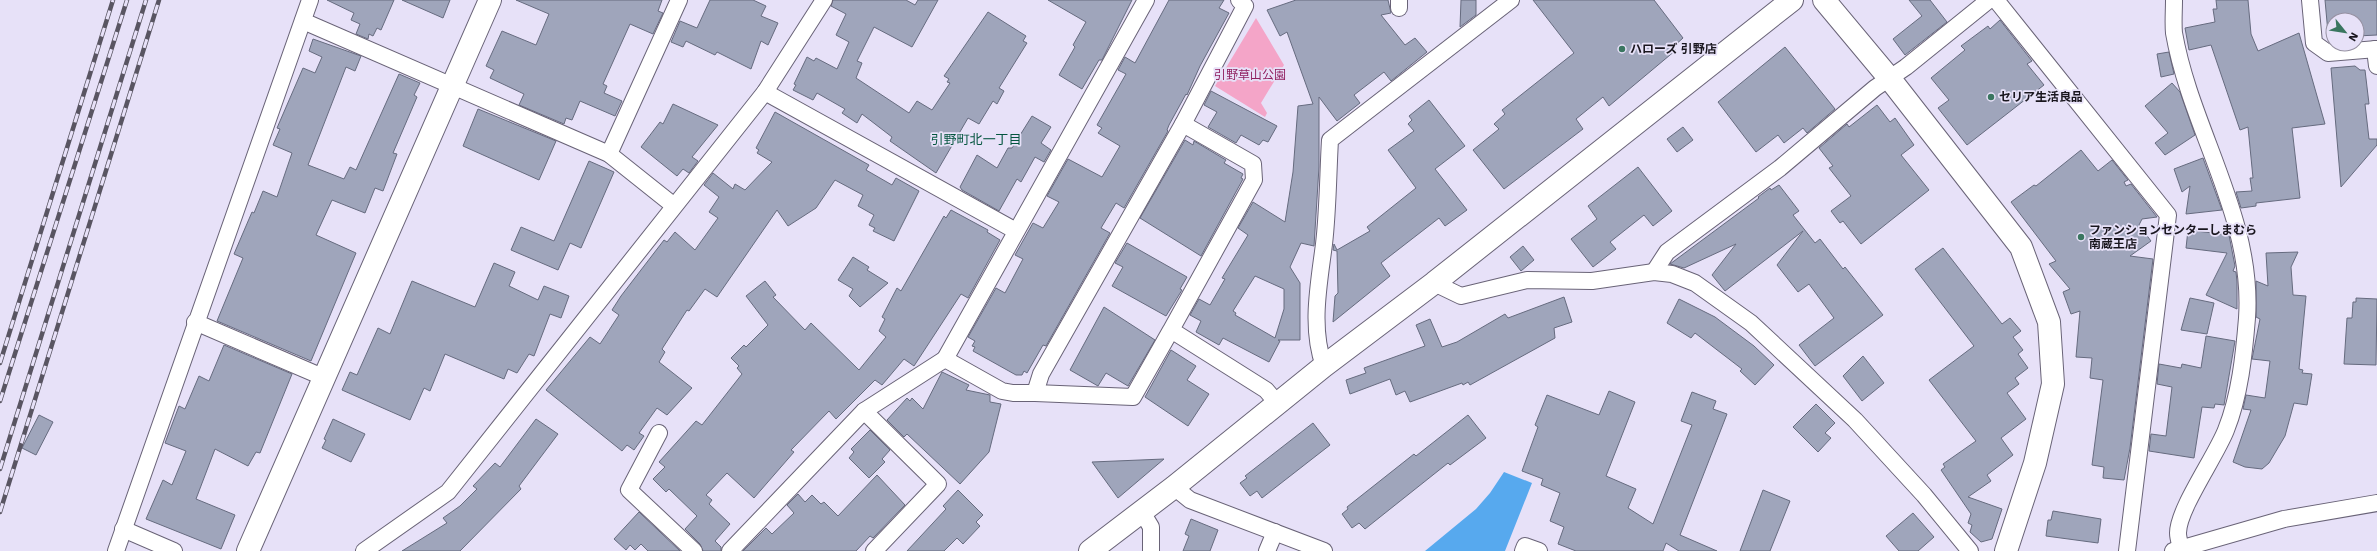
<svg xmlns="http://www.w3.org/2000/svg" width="2377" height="551" font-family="'Work Sans','Noto Sans JP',sans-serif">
<rect width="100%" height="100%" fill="#e7e1f8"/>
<path fill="#f4a5c8" d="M1256,18L1284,65L1261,103L1267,113L1265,117L1215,86Z"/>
<path fill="#57a9ee" d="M1504,472L1532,483L1505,551H1425L1476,509L1490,493Z"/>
<g fill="#9fa5bb" stroke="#666b7f" fill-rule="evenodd">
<path d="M327,0H394L381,30L377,28L373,36L369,34L368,39L356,34L360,24L351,20L354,13Z"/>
<path d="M402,0H450L443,18Z"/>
<path d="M516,0H662L658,11L663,13L653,34L630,24L603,84L607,86L604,93L622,101L615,116L580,101L572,120L566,118L564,124L519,105L524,94L490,78L494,70L486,66L502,31L536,45L549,14Z"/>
<path d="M710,0H753L766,6L761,16L778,23L768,45L761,41L751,69L717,52L715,55L686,41L683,47L671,42L680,21L697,28Z"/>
<path d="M833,0H906L915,5L918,0H938L912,47L874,27L857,61L862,63L856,78L909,113L917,101L932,110L950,83L947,82L949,79L944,76L988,12L1026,36L1023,41L1027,43L999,88L1004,91L997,104L993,101L979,124L968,118L936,173L890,141L892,137L862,114L857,123L842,113L845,109L817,93L813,100L793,90L796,85L794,84L807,57L814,61L816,58L837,69L849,42L836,35L846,14L831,6Z"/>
<path d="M1048,0H1132L1102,60H1099L1082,89L1059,75L1075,47L1073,45L1086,22Z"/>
<path d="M1169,0H1224L1219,8L1229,13L1200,66L1187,95L1186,94L1169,125L1167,130L1168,131L1124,208L1116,203L1101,228L1110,233L1046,346L1043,345L1027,373L1024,371L1022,375H1016L973,351L975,347L972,346L975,341L968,337L996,288L1005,293L1023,259L1015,255L1033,223L1043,228L1059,202L1047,196L1068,159L1102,177L1120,146L1098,133L1102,128L1097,125L1126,74L1118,70L1125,57L1135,63Z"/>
<path d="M1296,0H1388L1391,13L1381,15L1405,45L1415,38L1427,52L1391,81L1384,72L1354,95L1360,103L1337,121L1319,97V167L1314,246L1301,243L1290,267L1300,283V340H1278L1280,341L1269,362L1223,338L1219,345L1196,332L1201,321L1190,315L1199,299L1210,305L1225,279L1222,278L1248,235L1238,228L1253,202L1285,222L1293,172L1298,106L1313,104L1287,32L1280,36L1267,10ZM1255,276L1284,289V309L1275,338L1235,315L1236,313L1233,311Z"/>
<path d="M1461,0H1476V15L1460,27Z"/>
<path d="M1533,0H1654L1683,38L1673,47L1676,50L1609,106L1603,97L1576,119L1583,129L1504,189L1473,150L1499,129L1494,124L1505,114L1502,110L1574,53Z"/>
<path d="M1909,0H1930L1947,22L1905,55L1893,39L1922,16Z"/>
<path d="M2216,0H2248L2251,34L2258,51L2299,33L2325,124L2292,128L2300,198L2256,203V206L2241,208L2236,192L2252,191L2250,178H2253L2248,127L2240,130L2211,45L2189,50L2185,28L2215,22L2213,9H2217Z"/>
<path d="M2325,0H2377V35L2357,36V20H2333V33H2328Z"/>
<path d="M2000,20L2032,61L2027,64L2044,85L1967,145L1938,108L1949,100L1931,78L1965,50L1961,46L1988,26L1990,29Z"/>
<path d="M313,39L361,56L355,71L346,67L308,165L321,170L344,179L350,167L356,170L399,74L420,83L414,95L417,97L393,153L397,154L383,191L375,188L365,213L332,200L316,235L356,253L311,361L217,321L243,258L234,254L252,212L254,213L263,191L277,197L292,153L273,145L280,129L277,128L303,68L315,73L322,57L309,51Z"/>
<path d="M1785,47L1835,109L1807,133L1803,128L1784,143L1778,135L1756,152L1718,102Z"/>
<path d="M2169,52L2174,74L2161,77L2157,54Z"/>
<path d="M2355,66L2360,70H2365L2369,104H2365L2369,139H2377V145L2341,187L2331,68Z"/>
<path d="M2172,83L2180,92L2195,135L2165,155L2155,143L2168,133L2145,106Z"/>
<path d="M1211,91L1277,126L1268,142L1263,140L1259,145L1241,135L1236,143L1208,127L1217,112L1204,105Z"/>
<path d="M1429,100L1465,146L1435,169L1467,210L1445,226L1439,218L1381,263L1390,276L1333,322L1335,296L1338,293L1337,251L1333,250L1334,244L1337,250L1370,231L1367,227L1416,188L1388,150L1414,131L1408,124L1412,120L1409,116Z"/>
<path d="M673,104L718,125L692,157L698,161L689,173L683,169L677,176L641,147L660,122L663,124Z"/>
<path d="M1877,105L1890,122L1895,118L1914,145L1901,155L1929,190L1861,244L1843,221L1840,223L1831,211L1851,196L1829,168L1833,166L1819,148L1847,124L1849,127Z"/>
<path d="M478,109L556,141L539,180L463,146Z"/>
<path d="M775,112L869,165L866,170L892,185L896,178L919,191L894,241L873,231L875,228L869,225L874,215L858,206L863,195L835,180L816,208L788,226L777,210L717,297L705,289L689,311L687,310L662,349L665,352L659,362L692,388L667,415L657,408L639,433L644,436L634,450L627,445L622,451L546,390L590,337L600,344L619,315L612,310L621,296L664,240L667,242L675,232L695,250L718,218L709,212L719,197L704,185L713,173L733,189L735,184L745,190L772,162L757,153L759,150L756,148Z"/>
<path d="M1032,116L1051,127L1041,143L1051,150L1044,162L1035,157L1021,182L1017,179L999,211L962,190L960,187L977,155L997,168L1008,148H1012Z"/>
<path d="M1683,127L1693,140L1677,152L1667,139Z"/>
<path d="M1185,140L1193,145L1194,141L1226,160L1224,163L1243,174L1241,178L1243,179L1201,256L1140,218Z"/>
<path d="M2081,150L2098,171L2112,160L2128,180L2124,182L2126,186L2131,184L2157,217L2142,219L2139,225L2151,241L2130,256L2153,259L2130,448L2124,480L2103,478L2104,467L2092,465L2103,380L2090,378L2092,358L2076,357L2080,311L2071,314L2063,292L2070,289L2049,264L2056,261L2011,202L2034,185L2036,186Z"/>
<path d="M2203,158L2222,210L2186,214L2190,186L2182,192L2174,169Z"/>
<path d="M589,161L614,172L581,248L570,243L558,270L511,250L521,227L554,241Z"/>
<path d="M1638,167L1672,211L1653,226L1644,215L1610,242L1616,249L1593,267L1571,239L1597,219L1588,206Z"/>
<path d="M1779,185L1799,211L1793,215L1815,243L1820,239L1843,269L1845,267L1883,315L1815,366L1799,345L1834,318L1809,284L1798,292L1777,265L1803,231L1725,291L1712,275L1736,244L1684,268L1670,264L1759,198L1758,197L1770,188L1771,190Z"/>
<path d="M951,210L988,230L987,232L1000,240L968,298L961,294L914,366L904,359L882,385L875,380L836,419L829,411L791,450L794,452L754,498L727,473L706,495L712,500L709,504L730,524L715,541L721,547V551H703L700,544L685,529L697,516L669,489L666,492L653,479L665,467L659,462L696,421L702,425L742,374L737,368L739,366L731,358L744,345L746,347L768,325L746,296L765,281L776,295L773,297L805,330L811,323L859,370L886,337L879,331L885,319L882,317L897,288L901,291L944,216L946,218Z"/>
<path d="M2188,230L2229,235L2235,266L2233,271L2236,272L2237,282V309L2206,295L2227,253L2186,248Z"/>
<path d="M1127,243L1187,277L1180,289L1182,290L1166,316L1112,286L1123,267L1115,263Z"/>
<path d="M1523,246L1534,260L1521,271L1510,257Z"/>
<path d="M1943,248L2002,324L2010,318L2021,331L2013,337L2023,350L2018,354L2028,368L2015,378L2019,384L2007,393L2026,419L2001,438L2013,455L1987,475L1991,481L1968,497L2002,509L1992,539L1981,542L1970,532L1972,525L1968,523L1971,514L1941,470L1945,467L1943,464L1976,441L1929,380L1974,346L1915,269Z"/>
<path d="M2298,252L2291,267L2293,295L2306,296L2299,369L2303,370L2302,373L2312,374L2307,405L2294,403L2285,436L2269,463L2262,469L2245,467L2233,462L2251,410L2243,409L2246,395L2265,398L2270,361L2252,359L2260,319L2256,317V281L2268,286L2266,253Z"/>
<path d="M853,257L869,267L867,270L888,283L860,307L849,296L853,289L838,280Z"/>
<path d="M494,263L515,272L509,286L538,300L544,286L569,296L561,318L550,314L534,356L529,354L517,373L508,369L504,379L445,354L430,391L424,388L410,420L342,390L350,372L357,375L378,328L390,334L412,281L475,307Z"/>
<path d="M1564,297L1572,322L1554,328L1555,338L1470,385L1468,382L1463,385L1462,383L1410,402L1405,391L1396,395L1390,379L1350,394L1346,380L1366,373L1364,368L1425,346L1416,325L1430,319L1442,347L1457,342L1505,314L1508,318Z"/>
<path d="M2190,298L2214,303L2207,334L2181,330Z"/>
<path d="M2356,298L2377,299L2376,365L2344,364L2347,318H2352L2353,302H2356Z"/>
<path d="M1679,299L1715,317L1754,346L1774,365L1755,385L1740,371L1742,369L1695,333L1691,338L1667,323Z"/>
<path d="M1104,307L1155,340L1128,386L1106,373L1098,386L1070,370Z"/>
<path d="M2206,336L2235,341L2224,405L2215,404L2214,408L2202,407L2194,458L2149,451L2151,434L2166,436L2172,387L2157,384L2159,364L2181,368L2182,364L2201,368Z"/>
<path d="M224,345L292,374L260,453L256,452L248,466L215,449L196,499L235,515L221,549L146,519L163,480L172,485L186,451L165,443L179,406L185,409L199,376L209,381Z"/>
<path d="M1171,350L1196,366L1187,380L1209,394L1188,426L1145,397Z"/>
<path d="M1863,356L1884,383L1862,401L1843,376Z"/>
<path d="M942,372L969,385L966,390L990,395V402L1001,404L989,452L960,484L907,434L904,437L887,420L907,398L910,401L912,398L923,409Z"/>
<path d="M1609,391L1635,402L1606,476L1636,489L1628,508L1653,524L1692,425L1681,421L1692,392L1716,401L1713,409L1727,414L1680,535L1717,551H1679L1666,543L1663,551H1576L1558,544L1564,527L1550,521L1560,493L1541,485L1543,479L1522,471L1538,427L1535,425L1547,395L1599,415Z"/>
<path d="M1816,404L1835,423L1825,433L1831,438L1818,452L1793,427Z"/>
<path d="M39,415L53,422L36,455L22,448Z"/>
<path d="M1468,415L1486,438L1450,465L1448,463L1365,529L1359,523L1352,528L1342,514L1348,509L1347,507L1414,454L1416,456Z"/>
<path d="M333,419L365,434L351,462L322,448L326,440L324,439Z"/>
<path d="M536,419L558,434L519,486L521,489L460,551H402L447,523L443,518L460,506L477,489L473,486L495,463L500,467Z"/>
<path d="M1313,423L1330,445L1262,498L1257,491L1250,496L1240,483L1247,478L1245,476Z"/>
<path d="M870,430L890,450L882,459L885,462L869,478L849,458L854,452L851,449Z"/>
<path d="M1164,459L1118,498L1092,462Z"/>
<path d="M877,475L905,505L873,538L870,536L856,551H743L766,528L772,534L794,513L787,505L798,494L805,502L812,495L821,504L824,502L838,516Z"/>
<path d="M958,490L983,515L976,522L980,526L963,544L957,538L944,551H907L946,509L943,506Z"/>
<path d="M1763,490L1790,501L1770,551H1740Z"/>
<path d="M2053,511L2101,519L2098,543L2046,536L2048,520H2051Z"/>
<path d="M639,512L680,551H648L641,544L635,550L630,545L626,550L614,539Z"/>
<path d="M1913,513L1934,537L1918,551H1899L1886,536Z"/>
<path d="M1191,519L1218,530L1210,551H1183L1189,536L1185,534Z"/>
</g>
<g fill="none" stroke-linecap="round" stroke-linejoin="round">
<defs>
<g id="street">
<path d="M1399,0V8"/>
<path d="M1996,0L2168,215L2127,551"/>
<path d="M2174,0C2174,11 2173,23 2174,33C2191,130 2254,217 2247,318C2244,355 2240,395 2226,430C2216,456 2178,509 2178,533C2178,538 2180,544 2181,548"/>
<path d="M2310,0L2314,43L2328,53L2377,49"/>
<path d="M303,21L609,154L673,205"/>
<path d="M2375,49L2377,66"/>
<path d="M765,92L1016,231"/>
<path d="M1183,124L1245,6L1239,0"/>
<path d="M609,154L679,0"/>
<path d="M1654,272L1667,252L1780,168L1875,88L1906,67L1989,0"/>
<path d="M1434,283L1461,296L1527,280L1592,281L1654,272L1672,274L1695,283L1751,323L1855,420L1924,495L1970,551"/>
<path d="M195,322L325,378"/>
<path d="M1171,330L1133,397L1035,393L1041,374L1183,124L1253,164L1254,180L1171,330L1266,390L1278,404"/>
<path d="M1324,366C1310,327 1319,284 1324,244C1328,210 1328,174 1330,140L1511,0"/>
<path d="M1035,393H1013L1002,391L945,359L1146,0"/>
<path d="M864,411L938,484L874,551"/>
<path d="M659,433L629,490L694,551"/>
<path d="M1174,487L1190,500L1324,551"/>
<path d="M1142,512L1151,527V551"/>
<path d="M123,529L174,551"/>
<path d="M116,551L310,0"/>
<path d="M364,551L448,492L765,92L824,0"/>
<path d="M730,551L864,411L945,359"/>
<path d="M1267,551L1275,532"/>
<path d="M1523,551L1525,546L1539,551"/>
<path d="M2173,551L2284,519L2377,503"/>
</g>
<g id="secondary">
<path d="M1824,0L1890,79L2021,247L2049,322L2053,384L2035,463L2006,551"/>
<path d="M248,551L490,0"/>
<path d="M1090,551L1174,487L1324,366L1434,283L1792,0"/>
</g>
</defs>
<use href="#street" stroke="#696377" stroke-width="18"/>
<use href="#secondary" stroke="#696377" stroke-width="24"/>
<use href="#street" stroke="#fff" stroke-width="16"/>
<use href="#secondary" stroke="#fff" stroke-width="22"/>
<defs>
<g id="rail">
<path d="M0,363L113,0"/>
<path d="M0,401L127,0"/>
<path d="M0,469L146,0"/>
<path d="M0,512L159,0"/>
</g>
</defs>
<use href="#rail" stroke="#595562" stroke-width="4.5"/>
<use href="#rail" stroke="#e7e1f8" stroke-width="3" stroke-dasharray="9" stroke-linecap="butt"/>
</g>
<g fill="#3a7660" stroke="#e7e1f8" stroke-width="1.5">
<circle cx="1622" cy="49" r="4"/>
<circle cx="1991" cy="97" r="4"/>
<circle cx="2081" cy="237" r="4"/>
</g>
<g text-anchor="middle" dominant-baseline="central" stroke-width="3.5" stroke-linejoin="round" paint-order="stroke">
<g font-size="12" font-weight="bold" fill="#19161e" stroke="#e7e1f8" text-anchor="start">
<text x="1630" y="49">ハローズ 引野店</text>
<text x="1999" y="97">セリア生活良品</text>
<text x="2089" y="230">ファンションセンターしまむら<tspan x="2089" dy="14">南蔵王店</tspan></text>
</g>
<g font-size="12" fill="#901f5f" stroke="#e7e1f8">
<text x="1250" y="75">引野草山公園</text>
</g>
<g font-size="13" fill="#04553f" stroke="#e7e1f8">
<text x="976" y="139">引野町北一丁目</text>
</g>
</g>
<g transform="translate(2345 32) rotate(120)"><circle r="19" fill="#e7e1f8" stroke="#9590a1"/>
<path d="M0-3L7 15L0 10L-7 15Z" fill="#3a7660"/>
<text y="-6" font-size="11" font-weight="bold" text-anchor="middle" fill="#19161e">N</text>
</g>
</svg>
